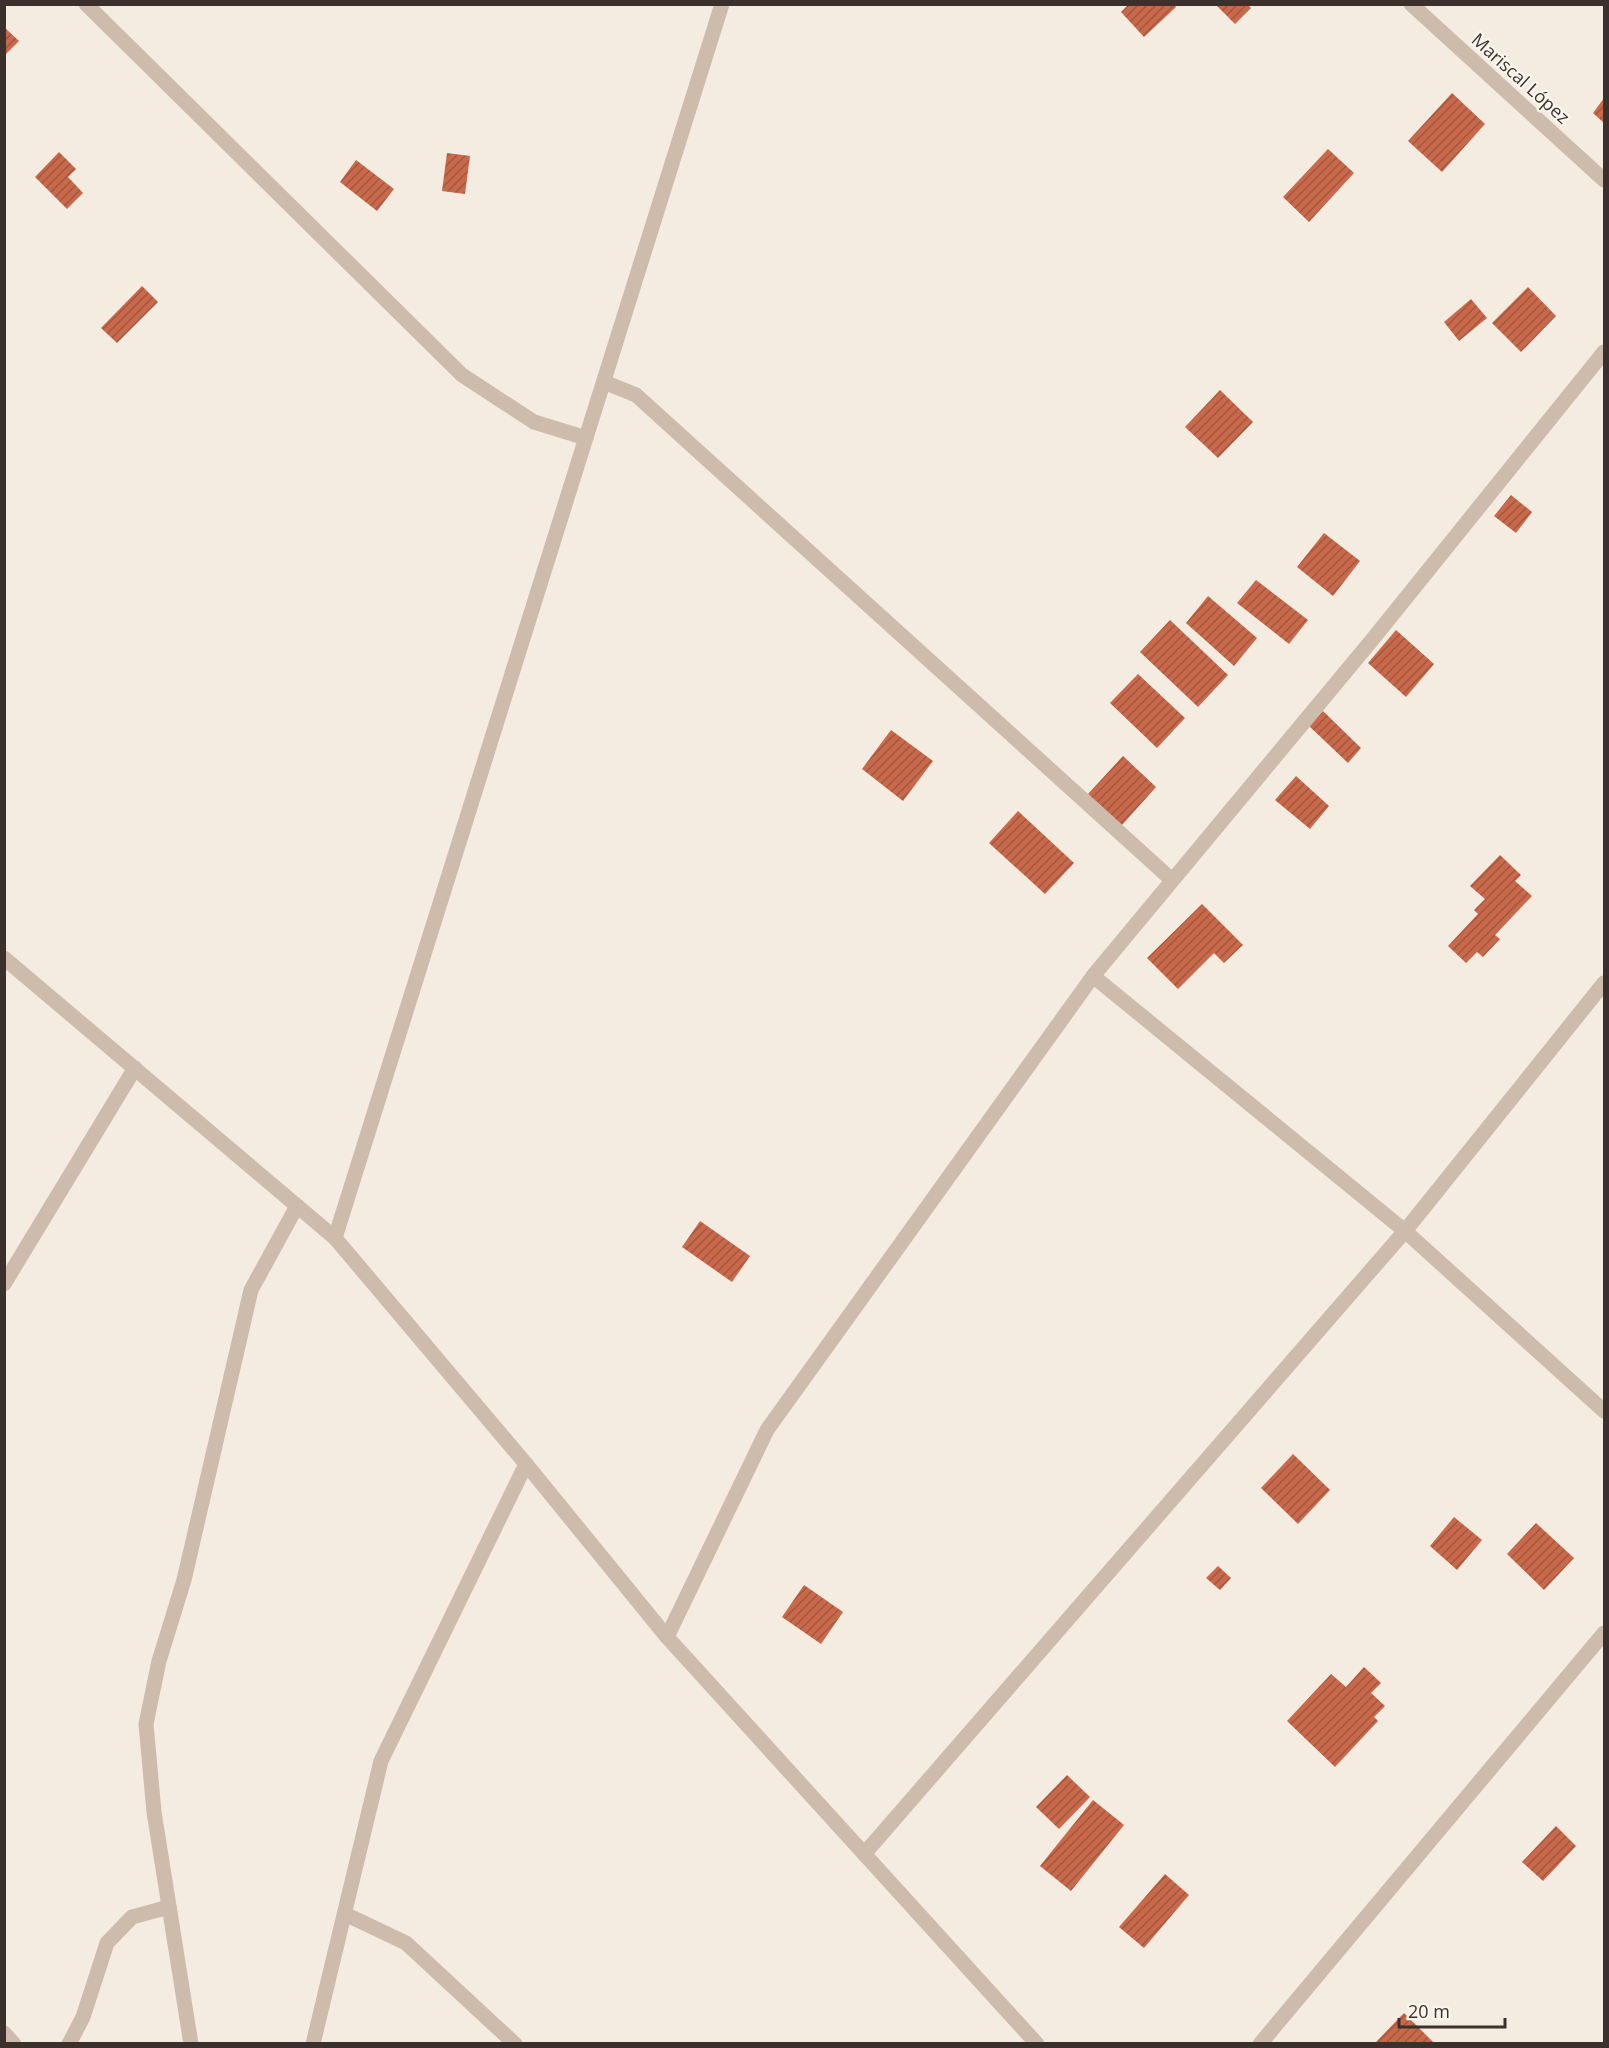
<svg xmlns="http://www.w3.org/2000/svg" width="1609" height="2048" font-family="'Open Sans',sans-serif">
<defs>
<pattern id="building-hatch" width="6" height="6" patternUnits="userSpaceOnUse" patternTransform="scale(1.5)"><rect width="6" height="6" fill="#c8694b"/><path d="M-1 1l2-2M0 6l6-6M5 7l2-2" fill="none" stroke="#a4573f"/></pattern>
</defs>
<rect width="100%" height="100%" fill="#f4ebe1"/>
<g fill="url(#building-hatch)">
<path d="M1129,4H1174L1176,7L1144,37L1121,12Z"/>
<path d="M1215,4H1247L1251,8L1235,24Z"/>
<path d="M4,27L19,41L4,56Z"/>
<path d="M1452,93L1485,124L1442,172L1408,141Z"/>
<path d="M1604,98V123L1593,113Z"/>
<path d="M1328,149L1354,173L1309,222L1283,197Z"/>
<path d="M59,152L76,169L68,177L83,193L67,209L35,177Z"/>
<path d="M447,153L470,156L465,194L442,191Z"/>
<path d="M356,160L394,189L377,211L340,182Z"/>
<path d="M142,286L158,302L117,343L101,328Z"/>
<path d="M1528,287L1556,316L1521,352L1492,323Z"/>
<path d="M1471,299L1487,318L1459,341L1444,322Z"/>
<path d="M1220,390L1253,422L1218,458L1185,427Z"/>
<path d="M1511,495L1532,512L1516,533L1494,516Z"/>
<path d="M1324,533L1360,561L1333,596L1297,567Z"/>
<path d="M1256,580L1308,620L1289,644L1237,603Z"/>
<path d="M1208,596L1257,638L1234,666L1186,623Z"/>
<path d="M1170,620L1228,675L1198,707L1140,652Z"/>
<path d="M1396,630L1434,664L1406,697L1368,663Z"/>
<path d="M1138,674L1185,718L1157,748L1110,703Z"/>
<path d="M1323,711L1361,748L1348,763L1309,726Z"/>
<path d="M891,730L933,761L903,801L862,769Z"/>
<path d="M1123,756L1156,787L1122,825L1088,794Z"/>
<path d="M1296,776L1329,806L1310,829L1275,800Z"/>
<path d="M1018,811L1074,863L1045,894L989,843Z"/>
<path d="M1500,855L1521,875L1515,881L1532,896L1495,935L1500,939L1483,957L1477,952L1466,963L1448,946L1478,914L1474,910L1485,899L1470,886Z"/>
<path d="M1202,904L1243,945L1224,963L1214,953L1178,989L1147,958Z"/>
<path d="M700,1221L750,1256L732,1282L682,1247Z"/>
<path d="M1293,1454L1330,1490L1298,1524L1261,1488Z"/>
<path d="M1454,1517L1482,1540L1457,1570L1430,1546Z"/>
<path d="M1536,1523L1574,1558L1544,1590L1507,1554Z"/>
<path d="M1218,1566L1231,1578L1220,1590L1206,1578Z"/>
<path d="M804,1585L843,1612L821,1644L782,1617Z"/>
<path d="M1364,1667L1381,1683L1371,1693L1385,1706L1374,1717L1378,1721L1335,1767L1287,1721L1331,1674L1346,1687Z"/>
<path d="M1067,1775L1090,1797L1059,1829L1036,1807Z"/>
<path d="M1093,1800L1124,1825L1071,1891L1040,1866Z"/>
<path d="M1556,1826L1576,1846L1543,1881L1522,1862Z"/>
<path d="M1165,1874L1189,1895L1144,1948L1119,1927Z"/>
<path d="M1404,2013L1435,2044L1376,2042Z"/>
</g>
<g fill="none" stroke-linecap="round" stroke-linejoin="round">
<g stroke="#cdbbac" stroke-width="15">
<path d="M86,4L462,375L534,422L586,438"/>
<path d="M1411,4L1604,180"/>
<path d="M604,382L636,395L1172,880"/>
<path d="M4,958L335,1238L526,1464L667,1637L1037,2044"/>
<path d="M1093,976L1405,1231L1604,1411"/>
<path d="M335,1238L722,4"/>
<path d="M4,1284L135,1068"/>
<path d="M667,1637L767,1430L1093,976L1372,640L1604,352"/>
<path d="M865,1853L1405,1231L1604,983"/>
<path d="M345,1914L406,1943L515,2044"/>
<path d="M4,2033L14,2044"/>
<path d="M69,2044L83,2017L107,1943L132,1917L169,1907"/>
<path d="M191,2044L154,1812L146,1724L159,1661L184,1580L251,1290L297,1206"/>
<path d="M313,2044L381,1761L526,1464"/>
<path d="M1260,2044L1604,1633"/>
</g>
</g>
<g text-anchor="middle" dominant-baseline="central" stroke-width="4.5" stroke-linejoin="round" paint-order="stroke">
<g font-size="18" fill="#3b302b" stroke="#fbf5ee">
<text transform="translate(1521 78) rotate(42)">Mariscal López</text>
</g>
</g>
<rect width="1609" height="2048" fill="none" stroke="#3b302b" stroke-width="12"/>
<path d="M1399 2018v9h106v-9" fill="none" stroke="#3b302b" stroke-width="3"/>
<text x="1408" y="2018" font-size="18" fill="#3b302b" stroke="#fbf5ee" stroke-width="4.5" paint-order="stroke">20 m</text>
</svg>
